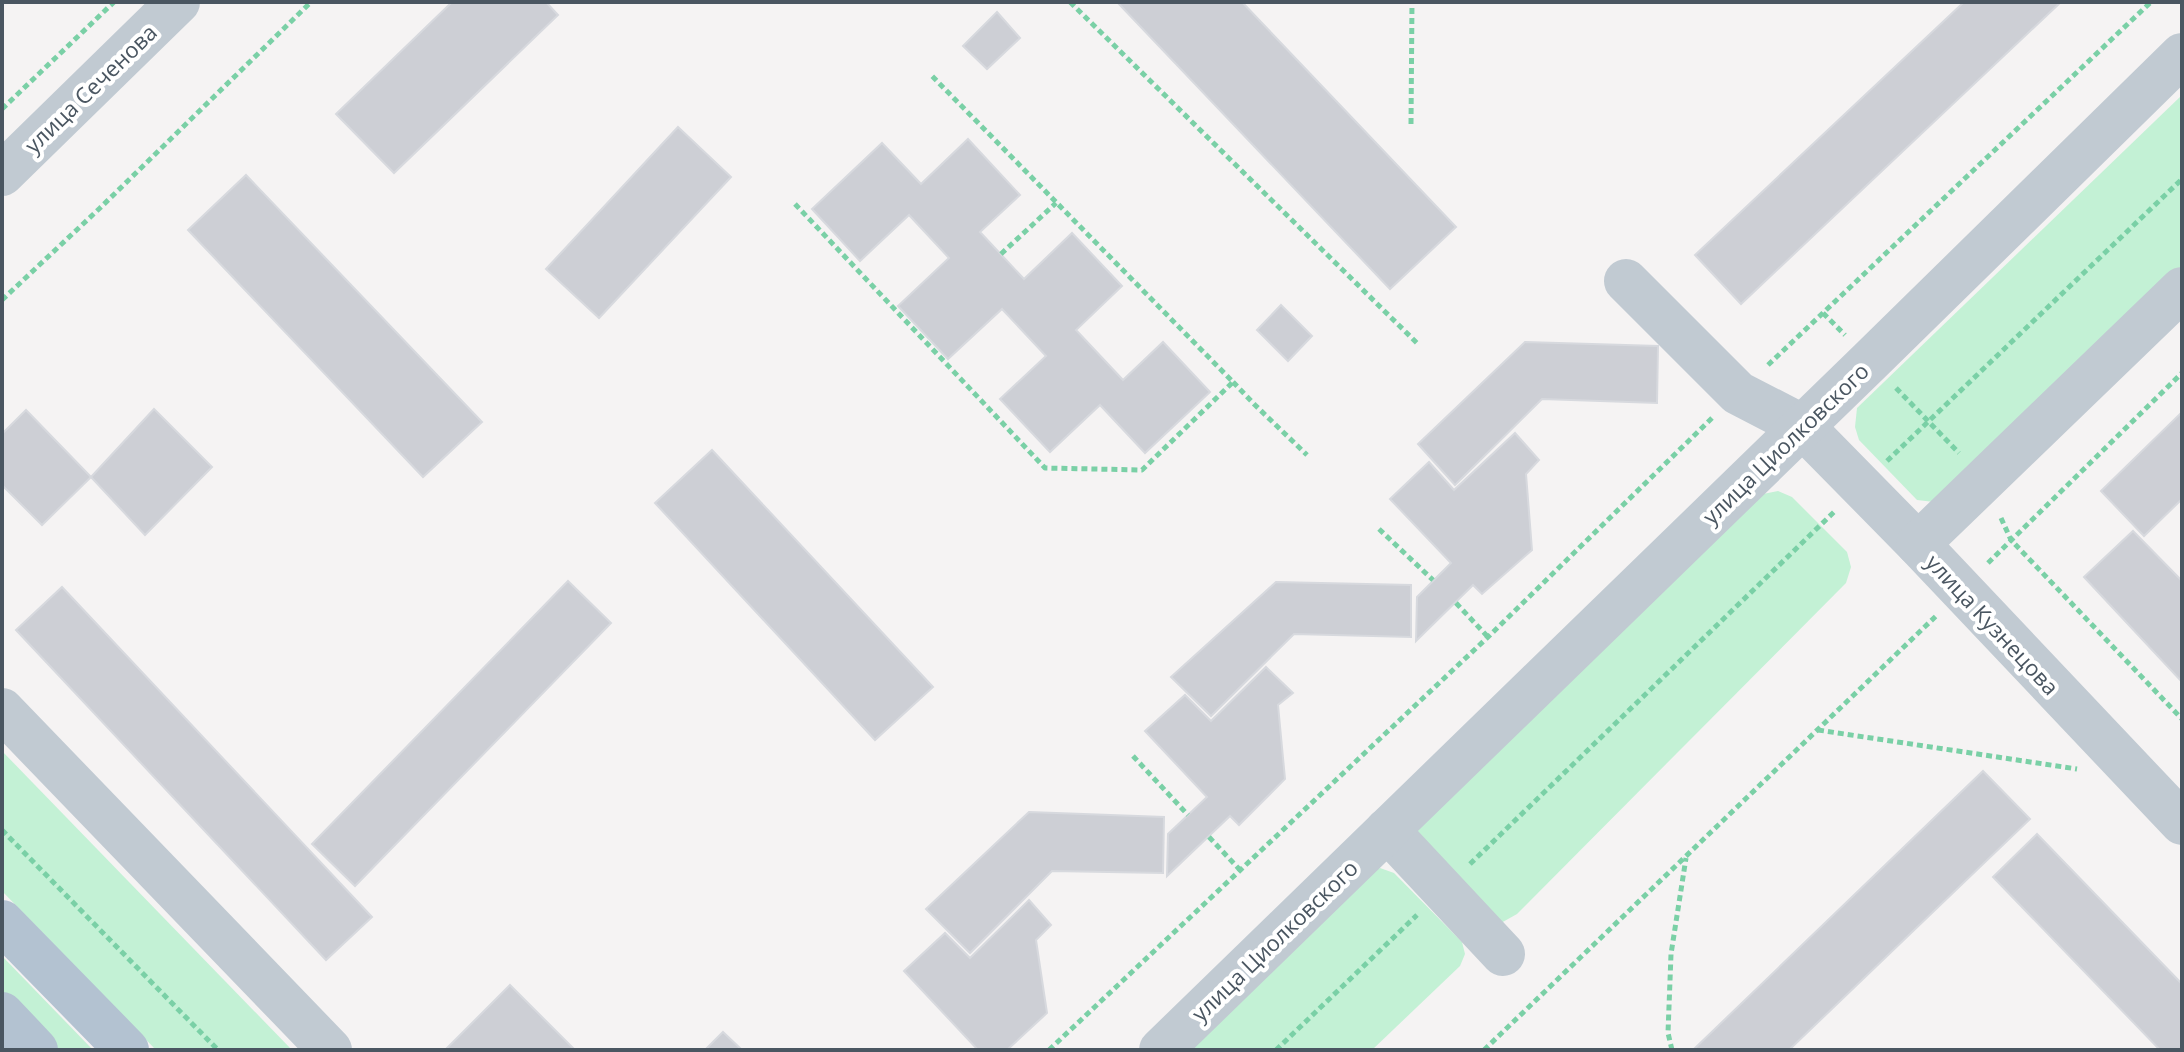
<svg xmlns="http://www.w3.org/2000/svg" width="2184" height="1052" font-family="'Open Sans',sans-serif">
<rect width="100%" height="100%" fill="#f5f3f3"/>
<g fill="#c3f1d5">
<path d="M2182,95V268L1950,492L1934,502L1917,500L1859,440L1855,427L1857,408Z"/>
<path d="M1778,491L1792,497L1847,552L1851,567L1846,583L1517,914L1501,923L1414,836L1419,821L1758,495Z"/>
<path d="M2,751L292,1050H156L2,891Z"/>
<path d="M1380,868L1394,873L1462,942L1465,954L1460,966L1372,1050H1185L1364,875Z"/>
<path d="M2,956L93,1050H56L2,995Z"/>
</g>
<g fill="#cdcfd5" stroke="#d7d9de" stroke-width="2">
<path d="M452,2H546L558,15L394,173L336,114Z"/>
<path d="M1117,2H1242L1456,227L1390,289Z"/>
<path d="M1964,2H2061L1741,304L1695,255Z"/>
<path d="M997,12L1020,38L987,69L963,46Z"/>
<path d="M678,127L731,177L599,318L546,269Z"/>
<path d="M968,139L1020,195L980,232L1024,279L1072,233L1122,286L1076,330L1123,380L1163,342L1210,392L1145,453L1100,405L1050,452L1000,399L1046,356L1002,309L948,359L898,306L949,258L909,215L860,261L812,209L882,143L921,184Z"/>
<path d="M246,175L482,422L423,477L188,230Z"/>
<path d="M1281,305L1312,336L1288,361L1257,330Z"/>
<path d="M1525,342L1658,346L1657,403L1542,399L1455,485L1418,444Z"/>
<path d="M154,409L212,467L145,535L91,477Z"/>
<path d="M26,410L91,477L42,525L2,485V434Z"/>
<path d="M2182,412V499L2144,536L2101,491Z"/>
<path d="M1515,433L1539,460L1526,474L1532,550L1482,594L1473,585L1416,641L1417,597L1451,563L1390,499L1429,462L1454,490Z"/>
<path d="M712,450L933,687L875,740L655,503Z"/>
<path d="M2133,531L2182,581V682L2084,577Z"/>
<path d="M568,581L611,623L355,886L312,844Z"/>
<path d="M1276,582L1411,585V637L1294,634L1211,716L1171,677Z"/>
<path d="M62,587L372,917L326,960L16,630Z"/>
<path d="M1266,667L1293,693L1278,705L1285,779L1239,825L1230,816L1167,876L1168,834L1207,797L1145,731L1185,695L1211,721Z"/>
<path d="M1983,771L2030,819L1789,1050H1693Z"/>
<path d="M1029,812L1164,817L1163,873L1052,871L970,953L926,909Z"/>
<path d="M2037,834L2182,984V1050H2160L1993,877Z"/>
<path d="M1029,900L1051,925L1036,940L1047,1013L1007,1050H978L904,971L945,933L970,958Z"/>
<path d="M510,985L575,1050H445Z"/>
<path d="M723,1032L742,1050H705Z"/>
</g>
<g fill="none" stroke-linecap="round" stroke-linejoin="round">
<g stroke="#7ad0a6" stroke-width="5" stroke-dasharray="6 4" stroke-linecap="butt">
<path d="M1070,2L1419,345"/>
<path d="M2,109L114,2"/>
<path d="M1411,124L1412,2"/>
<path d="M795,204L1045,468L1142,470L1233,382L932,76"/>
<path d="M1001,254L1056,203"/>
<path d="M2,300L100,208L311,2"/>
<path d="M1823,313L1845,335"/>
<path d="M1768,365L2151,2"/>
<path d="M1233,382L1255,405L1307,455"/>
<path d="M1896,388L1959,453"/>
<path d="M1887,461L2182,179"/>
<path d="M2001,518L2011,540L2182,719"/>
<path d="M1379,529L1433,580"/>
<path d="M1988,563L2182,373"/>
<path d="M1456,603L1488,637"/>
<path d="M1818,730L2077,769"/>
<path d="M1133,756L1188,815"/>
<path d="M2,830L218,1050"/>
<path d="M1209,837L1241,871"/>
<path d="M1470,864L1834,512"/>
<path d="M1049,1050L1488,637L1712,418"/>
<path d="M1276,1050L1417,915"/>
<path d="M1484,1050L1936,616"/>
<path d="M1672,1050L1668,1033L1671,954L1686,858"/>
</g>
<g stroke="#c1cad2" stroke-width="44">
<path d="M2,174L178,2"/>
<path d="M1626,281L1738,393L1802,426L1918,544L2182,823"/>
<path d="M1918,544L2182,289"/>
<path d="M2,710L330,1050"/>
<path d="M1387,830L1503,954"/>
<path d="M1161,1050L1870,361L2182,55"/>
</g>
<g stroke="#b3c2d1" stroke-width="44">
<path d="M2,922L127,1050"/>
<path d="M2,1014L36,1050"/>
</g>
</g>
<g text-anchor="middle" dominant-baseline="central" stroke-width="8" stroke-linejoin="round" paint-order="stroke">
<g font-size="22" fill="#4a5661" stroke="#fff">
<text transform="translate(90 88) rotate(-44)">улица Сеченова</text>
<text transform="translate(1785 443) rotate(-44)">улица Циолковского</text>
<text transform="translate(1993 624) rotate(47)">улица Кузнецова</text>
<text transform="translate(1274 940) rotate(-44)">улица Циолковского</text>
</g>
</g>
<rect width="2184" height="1052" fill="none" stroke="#4a5661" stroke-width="8"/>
</svg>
